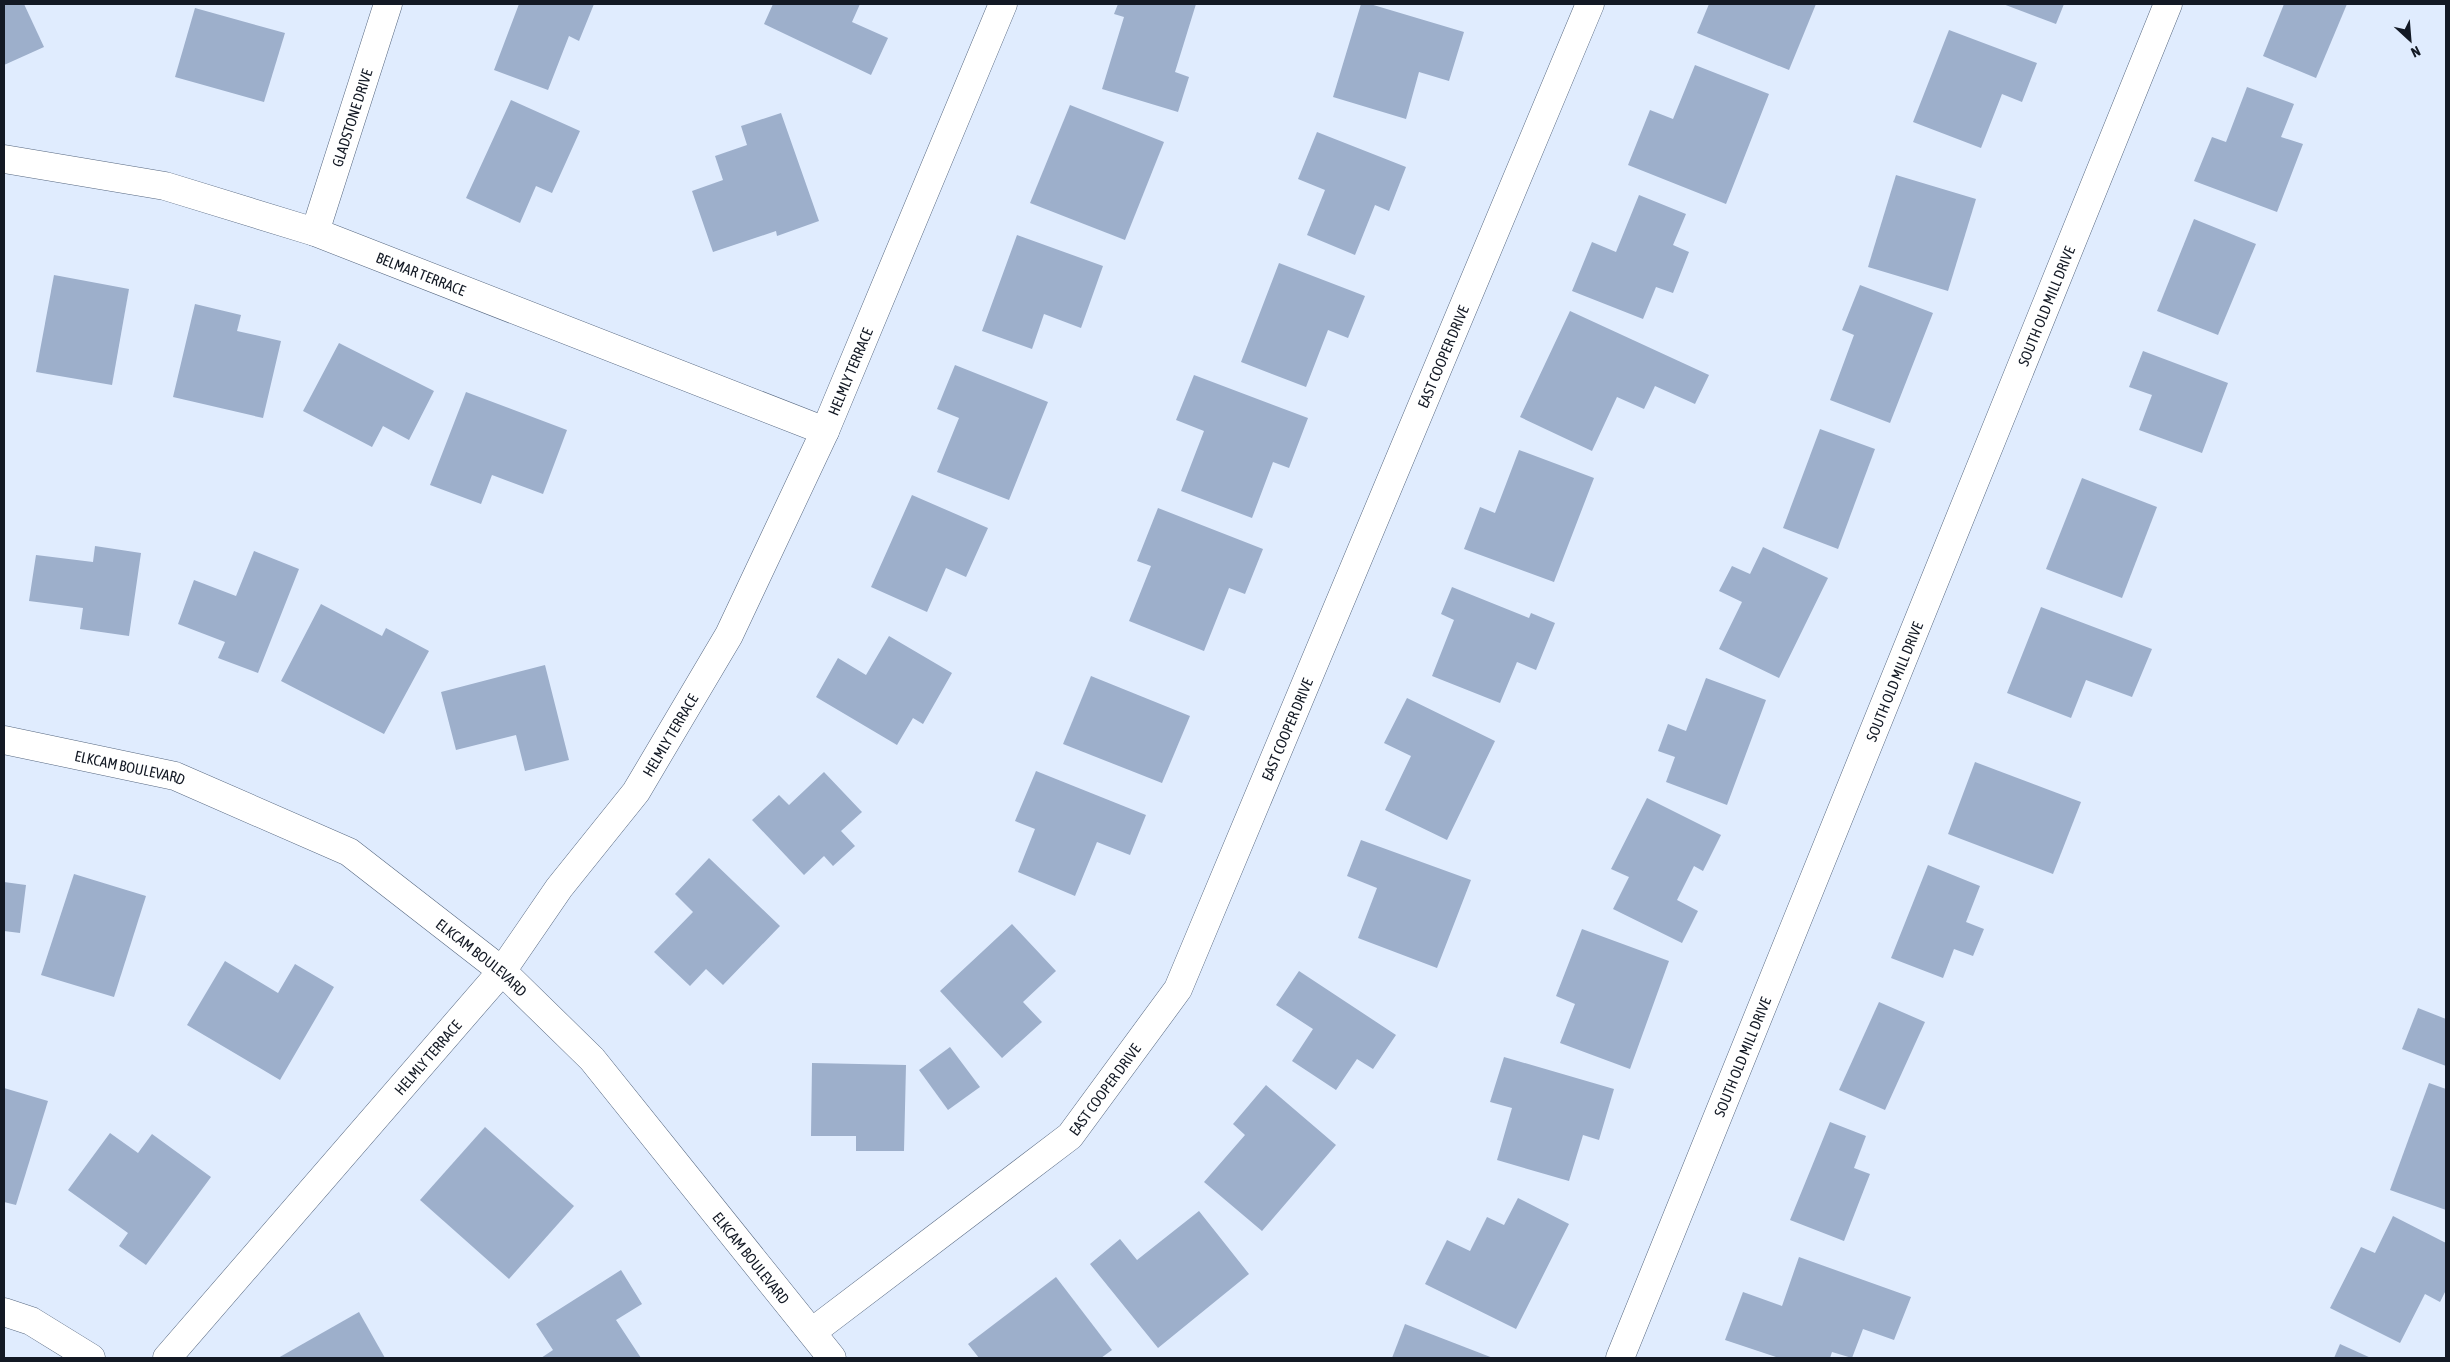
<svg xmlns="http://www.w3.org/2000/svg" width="2450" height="1362" font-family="'Asap Condensed',sans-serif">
<rect width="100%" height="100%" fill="#e0ecfe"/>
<g fill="#9dafcb">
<path d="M4,4H24L44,47L4,65Z"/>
<path d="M519,4H594L579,41L569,36L548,90L494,70Z"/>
<path d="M773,4H860L852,22L888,38L871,75L764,24Z"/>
<path d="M1118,4H1196L1175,72L1189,77L1178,112L1102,89L1124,17L1114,14Z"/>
<path d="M1361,4H1370L1464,32L1449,81L1419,72L1406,119L1333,97Z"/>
<path d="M1709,4H1816L1789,70L1697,33Z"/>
<path d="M2003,4H2064L2056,24Z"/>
<path d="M2284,4H2347L2316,78L2263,56Z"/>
<path d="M195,8L285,33L264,102L175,77Z"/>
<path d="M1949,30L2037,63L2022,102L2002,94L1981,148L1913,122Z"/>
<path d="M1695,65L1769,94L1726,204L1628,165L1650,110L1673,119Z"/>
<path d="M2247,87L2294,104L2281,137L2303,144L2277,212L2194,181L2212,137L2226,142Z"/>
<path d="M511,100L580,131L552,193L536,186L520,223L466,198Z"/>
<path d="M1070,105L1164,142L1125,240L1030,203Z"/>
<path d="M781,113L819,221L777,236L776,231L713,252L692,191L723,180L715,156L747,145L741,126Z"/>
<path d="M1317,132L1406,167L1389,211L1375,205L1355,255L1307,235L1325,190L1298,179Z"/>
<path d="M1896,175L1976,199L1948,291L1868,267Z"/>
<path d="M1639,195L1686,214L1673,245L1689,252L1673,293L1656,287L1643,319L1572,291L1592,242L1616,252Z"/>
<path d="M2194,219L2256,244L2218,335L2157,311Z"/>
<path d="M1017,235L1103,266L1081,328L1044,314L1032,349L982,331Z"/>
<path d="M1279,263L1365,296L1348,338L1328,330L1306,387L1241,362Z"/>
<path d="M54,275L129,289L112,385L36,372Z"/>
<path d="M1860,285L1933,313L1890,423L1830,400L1854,335L1842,330Z"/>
<path d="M195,304L241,315L237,331L281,341L263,418L173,397Z"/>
<path d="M1570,311L1709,375L1695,404L1655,386L1644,409L1617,397L1592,451L1520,417Z"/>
<path d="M339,343L434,391L409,440L383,426L372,447L303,411Z"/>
<path d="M2143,351L2228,383L2202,453L2139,430L2152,395L2129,387Z"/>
<path d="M955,365L1048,402L1009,500L937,472L959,418L937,409Z"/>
<path d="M1194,375L1308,418L1289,468L1273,462L1252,518L1181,491L1204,431L1176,420Z"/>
<path d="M466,392L567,430L543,494L492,475L481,504L430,485Z"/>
<path d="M1820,429L1875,449L1838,549L1783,528Z"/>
<path d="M1519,450L1594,478L1554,582L1464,549L1480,507L1495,513Z"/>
<path d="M2082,478L2157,507L2122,598L2046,569Z"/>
<path d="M912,495L988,528L966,577L946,568L927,612L871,587Z"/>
<path d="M1158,508L1263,549L1245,594L1229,588L1204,651L1129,621L1151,566L1137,561Z"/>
<path d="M95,546L141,553L129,636L80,629L83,608L29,601L36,555L93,562Z"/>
<path d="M1763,547L1828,578L1779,678L1719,649L1742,602L1719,591L1732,566L1750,574Z"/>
<path d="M254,551L299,569L258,673L218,658L225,642L178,624L194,580L236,596Z"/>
<path d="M1452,587L1529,618L1531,613L1555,623L1536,670L1517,662L1500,703L1432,676L1454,620L1441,614Z"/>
<path d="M321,604L382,636L386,628L429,651L384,734L281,681Z"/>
<path d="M2041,607L2152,649L2132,697L2086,680L2071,718L2007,693Z"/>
<path d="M889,636L952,673L923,724L913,718L897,745L816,697L838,658L866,675Z"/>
<path d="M545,665L569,760L525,771L516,735L456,750L441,692Z"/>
<path d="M1091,676L1190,716L1162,783L1063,744Z"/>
<path d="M1706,678L1766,700L1727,805L1666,782L1675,757L1658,751L1668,724L1686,731Z"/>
<path d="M1407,698L1495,741L1447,840L1385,810L1411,756L1384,743Z"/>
<path d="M1975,762L2081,802L2053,874L1948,834Z"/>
<path d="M1036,771L1146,815L1130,855L1097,842L1075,896L1018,872L1035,829L1015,821Z"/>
<path d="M824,772L862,812L841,831L855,846L833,866L824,856L804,875L752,820L779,795L789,805Z"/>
<path d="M1647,798L1721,835L1703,871L1694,866L1677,900L1698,911L1682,943L1613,909L1629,877L1611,869Z"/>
<path d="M1361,840L1471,880L1437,968L1358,938L1377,888L1347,876Z"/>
<path d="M709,858L780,926L723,985L706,969L690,986L654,952L693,912L675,894Z"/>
<path d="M1928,865L1980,886L1966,922L1984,929L1973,956L1954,949L1943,978L1891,958Z"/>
<path d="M74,874L146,896L114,997L41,975Z"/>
<path d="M4,882L26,885L20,933L4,931Z"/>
<path d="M1012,924L1056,971L1023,1002L1042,1022L1002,1058L940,991Z"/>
<path d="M1582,929L1669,961L1630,1069L1560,1043L1575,1004L1556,996Z"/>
<path d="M225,961L278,993L295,964L334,987L280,1080L187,1025Z"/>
<path d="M1299,971L1396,1035L1373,1069L1357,1059L1336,1090L1292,1061L1313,1029L1276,1005Z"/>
<path d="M1879,1002L1925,1022L1885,1110L1839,1090Z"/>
<path d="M2418,1008L2446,1019V1066L2402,1049Z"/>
<path d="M950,1047L980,1087L948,1110L919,1070Z"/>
<path d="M1504,1057L1614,1089L1599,1140L1583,1135L1569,1181L1497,1160L1512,1108L1490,1102Z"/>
<path d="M812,1063L906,1065L904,1151H856V1136H811Z"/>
<path d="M2429,1083L2446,1089V1210L2390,1190Z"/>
<path d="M1266,1085L1336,1145L1262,1231L1204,1182L1245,1135L1233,1124Z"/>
<path d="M4,1088L48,1101L16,1205L4,1202Z"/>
<path d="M1830,1122L1866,1136L1854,1168L1870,1174L1844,1241L1790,1220Z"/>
<path d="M485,1127L574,1206L509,1279L420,1200Z"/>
<path d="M110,1133L138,1153L152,1134L211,1177L146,1265L119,1246L128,1233L68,1190Z"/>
<path d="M1518,1198L1569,1224L1516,1329L1425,1284L1447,1240L1470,1251L1487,1217L1504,1225Z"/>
<path d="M1199,1211L1249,1274L1158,1348L1090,1264L1120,1239L1137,1260Z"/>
<path d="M2393,1216L2446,1243V1290L2440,1302L2425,1294L2400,1343L2330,1308L2361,1247L2375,1253Z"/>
<path d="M1799,1257L1911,1297L1894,1340L1863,1329L1852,1358L1832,1352L1830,1358H1779L1725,1340L1743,1292L1782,1306Z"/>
<path d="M621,1270L642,1304L616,1320L641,1358H541L553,1350L536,1324Z"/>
<path d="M1056,1277L1112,1350L1101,1358H979L968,1344Z"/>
<path d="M359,1312L385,1358H278Z"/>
<path d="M1405,1324L1493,1358H1392Z"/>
<path d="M2340,1344L2371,1358H2334Z"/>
</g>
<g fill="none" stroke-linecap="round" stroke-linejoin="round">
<defs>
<g id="minor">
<path id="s1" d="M4,159L165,186L315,232L825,431"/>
<path id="s2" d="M315,232L388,4"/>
<path d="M4,1312L31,1321L91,1358"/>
<path id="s3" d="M812,1332L1070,1136L1178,989L1590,4"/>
<path id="s4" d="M167,1358L502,971L559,888L636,792L729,635L825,431L1003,4"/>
<path id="s5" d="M1620,1358L2168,4"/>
</g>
<g id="tertiary">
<path id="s6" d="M4,740L175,776L349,852L502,971L592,1059L832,1358"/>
</g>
</defs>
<use href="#minor" stroke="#576881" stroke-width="29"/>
<use href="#tertiary" stroke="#576881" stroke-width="29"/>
<use href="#minor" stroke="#fff" stroke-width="28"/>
<use href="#tertiary" stroke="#fff" stroke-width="28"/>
</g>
<g text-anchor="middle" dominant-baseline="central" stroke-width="4.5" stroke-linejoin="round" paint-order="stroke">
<g font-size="15" fill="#131924" stroke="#e0ecfe">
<text stroke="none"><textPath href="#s2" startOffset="120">GLADSTONE DRIVE</textPath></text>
<text stroke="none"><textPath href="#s1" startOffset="434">BELMAR TERRACE</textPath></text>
<text stroke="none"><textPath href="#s5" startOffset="1135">SOUTH OLD MILL DRIVE</textPath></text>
<text stroke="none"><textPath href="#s3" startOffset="1192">EAST COOPER DRIVE</textPath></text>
<text stroke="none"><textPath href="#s4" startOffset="1208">HELMLY TERRACE</textPath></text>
<text stroke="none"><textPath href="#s5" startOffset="730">SOUTH OLD MILL DRIVE</textPath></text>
<text stroke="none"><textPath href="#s3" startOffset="788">EAST COOPER DRIVE</textPath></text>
<text stroke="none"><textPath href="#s4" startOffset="802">HELMLY TERRACE</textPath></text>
<text stroke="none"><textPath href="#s6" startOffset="129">ELKCAM BOULEVARD</textPath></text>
<text stroke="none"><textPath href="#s6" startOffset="534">ELKCAM BOULEVARD</textPath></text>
<text stroke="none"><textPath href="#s5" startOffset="325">SOUTH OLD MILL DRIVE</textPath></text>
<text stroke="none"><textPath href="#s4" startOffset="398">HELMLY TERRACE</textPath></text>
<text stroke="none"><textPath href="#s3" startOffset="382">EAST COOPER DRIVE</textPath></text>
<text stroke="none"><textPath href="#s6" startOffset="939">ELKCAM BOULEVARD</textPath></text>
</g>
</g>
<rect width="2450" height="1362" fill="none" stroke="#131924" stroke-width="10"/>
<g transform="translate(2410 40) rotate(154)" stroke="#e0ecfe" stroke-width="4" paint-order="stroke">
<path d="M0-4L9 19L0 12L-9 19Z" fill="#131924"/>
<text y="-8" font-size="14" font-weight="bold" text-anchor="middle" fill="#131924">N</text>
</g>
</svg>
